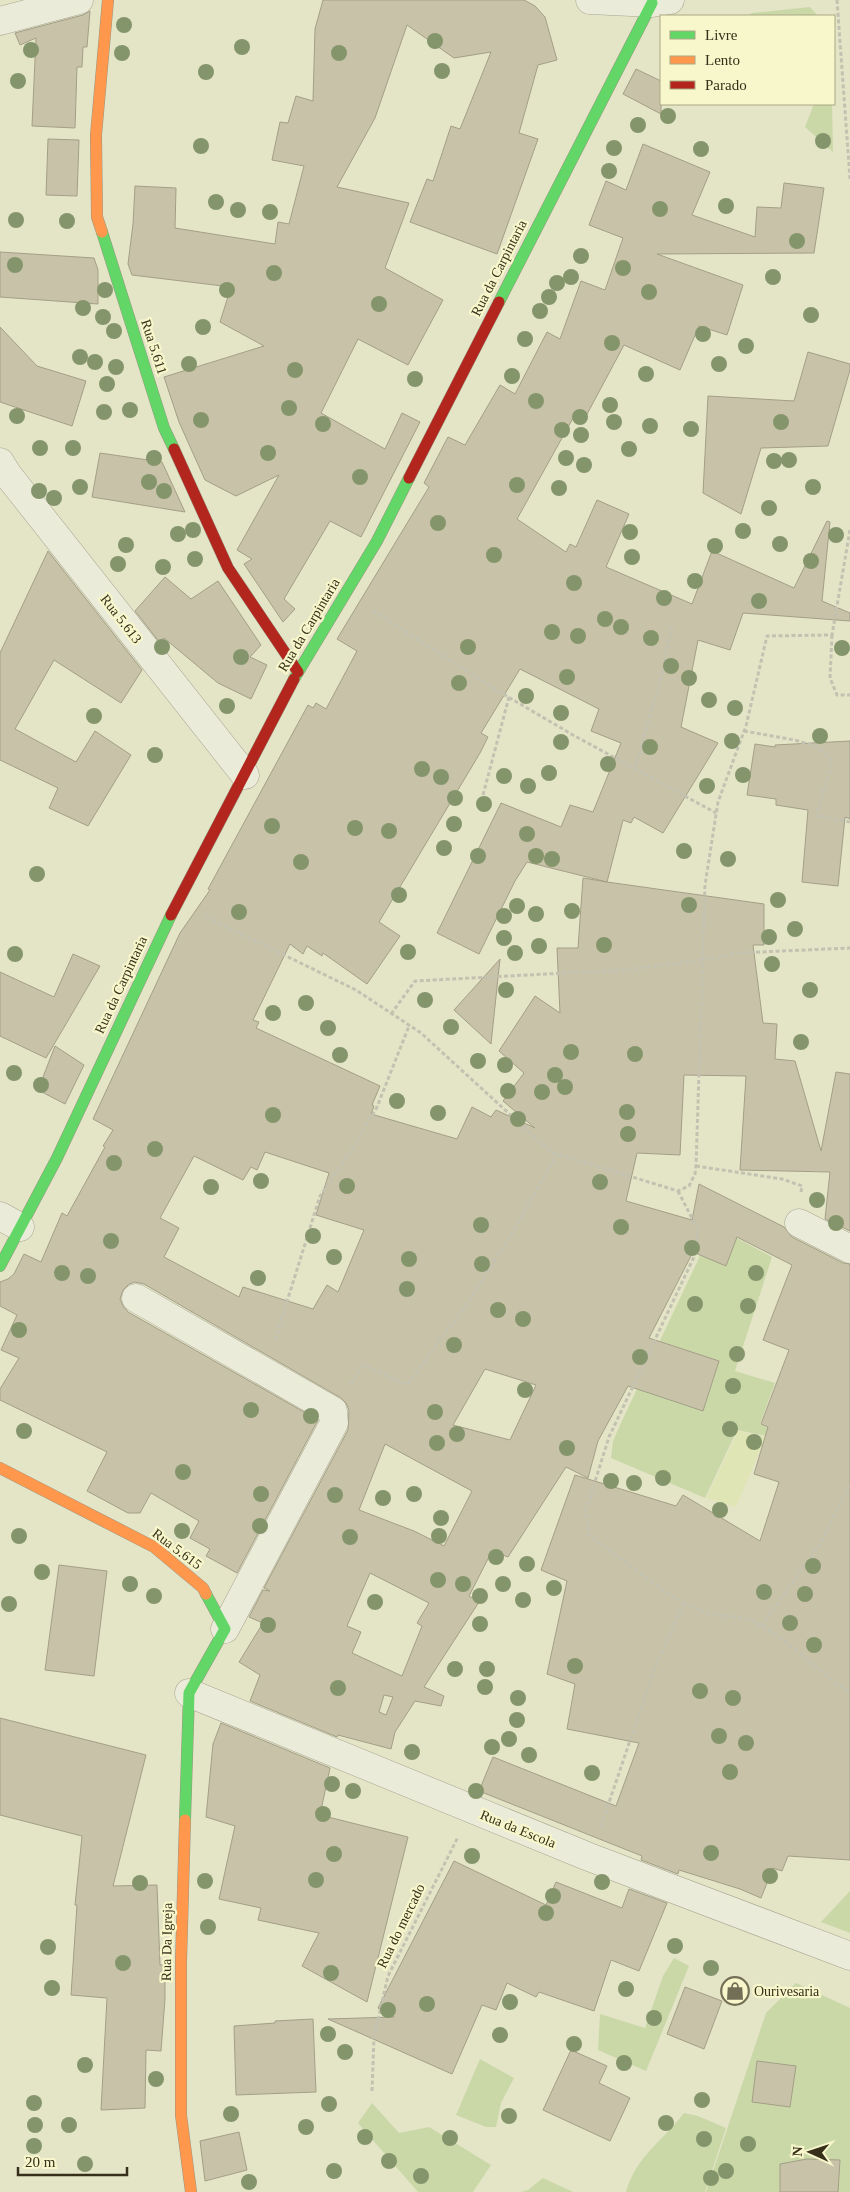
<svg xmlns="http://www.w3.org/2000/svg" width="850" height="2192" font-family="'Times New Roman',serif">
<rect width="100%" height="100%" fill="#e4e4c7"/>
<path fill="#e0e5b6" d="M738,1431L766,1437L736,1507L706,1498Z"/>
<g fill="#cad8a8">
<path d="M810,7L818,16H748L752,13Z"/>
<path d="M814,104H832L833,152L805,127Z"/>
<path d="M696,1216L772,1257L735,1371L775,1383L760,1424L769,1428L767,1436L737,1430L705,1498L611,1458L613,1441L620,1425L699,1258L702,1231Z"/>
<path d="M850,1891V1933L821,1922Z"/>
<path d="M674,1958L689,1966L646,2071L598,2050L600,2014L645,2028L663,1976Z"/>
<path d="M796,1983L850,2008V2192H706L766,2013Z"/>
<path d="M480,2059L514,2078L501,2103L496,2127H486L456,2115Z"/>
<path d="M372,2103L399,2133L429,2127L491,2165L473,2192H418L358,2123Z"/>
<path d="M684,2113L698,2116L726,2128L705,2192H626C636,2156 663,2141 684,2113Z"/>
<path d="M543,2178L573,2192H521L528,2190Z"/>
</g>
<g fill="#c8c2a8" stroke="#a39f87" fill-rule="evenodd">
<path d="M323,0H524L535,6L545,17L557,60L538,65L519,133L538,139L497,254L410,222L427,179L433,181L451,126L460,129L491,52L454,58L407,25L375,118L337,187L409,203L385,268L443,300L408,365L358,339L321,413L385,449L402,413L420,422L361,537L330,521L284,599L295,609L283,622L244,564L252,559L237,550L279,475L236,496L205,480L179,422L164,377L264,346L220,322L231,287L132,275L128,264L133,224L135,186L176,188L175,228L275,244L278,222L289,224L304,166L272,160L280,122L288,123L296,96L313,101L315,29Z"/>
<path d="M90,11L87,47H83L82,67H77L75,128L32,126L36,38L20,45L15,33L83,15Z"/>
<path d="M636,69L661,81V114L623,94Z"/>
<path d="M48,139L79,140L77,196L46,195Z"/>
<path d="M643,144L710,172L692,215L755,237L757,207L781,208L784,183L824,188L814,253L657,254L743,285L727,335L699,326L680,370L624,345L586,416L577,411L517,519L566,552L570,544L576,547L597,500L629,514L606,567L692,604L712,551L794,588L827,521L830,522L822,601L850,613V621L743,613L730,650L698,640L681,727L718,743L663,833L634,817L631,823L623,820L607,882L764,904V945H753L763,1023L777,1024L775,1059L795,1061L821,1151L836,1072L850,1074V1231L825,1219L830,1172L740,1170L746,1076L684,1075L680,1155L637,1153L626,1201L692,1220L699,1184L784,1227L792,1237L843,1263L850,1264V1860L788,1856L782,1871L773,1868L761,1898L740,1889L679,1870L678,1874L641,1860L642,1856L479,1791L493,1757L616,1806L639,1743L567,1729L575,1684L547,1674L567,1581L541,1570L575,1475L676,1506L683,1495L760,1541L779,1482L754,1474L768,1427L761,1424L789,1350L763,1340L792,1265L737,1237L726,1266L693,1252L649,1338L719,1361L703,1411L628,1386L598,1441L588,1478L566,1467L508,1557L492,1551L469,1596L479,1602L424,1687L444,1696L441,1706L415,1701L395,1732L391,1749L338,1735L337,1737L250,1701L260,1675L239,1662L263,1623L249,1617L263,1590L270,1591L264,1588L348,1430L349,1410L346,1403L341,1398L144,1284L135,1282L129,1284L123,1290L120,1299L123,1306L128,1312L318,1420L237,1573L206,1556L210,1549L190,1538L199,1521L151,1493L140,1513H128L87,1491L107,1452L0,1400V1389L19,1358L1,1350L17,1315L0,1306V1282L8,1279L14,1274L24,1254L41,1262L62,1213L67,1216L105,1147L103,1146L113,1130L93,1119L180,933L210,890L208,889L308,705L313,708L316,703L326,709L357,651L337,639L429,487L424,483L448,437L465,445L500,385L515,394L547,332L560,339L581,281L605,290L623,238L589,225L606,181L626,190ZM520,669L599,709L591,731L621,743L593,812L570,805L561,827L501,803L437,933L479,954L515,881L527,862L607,882L583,878L578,948H557L560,1013L535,996L499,1051L524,1073L503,1101L535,1128L496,1110L491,1117L472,1107L457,1139L371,1114L374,1106L372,1105L380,1086L256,1028L259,1022L253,1020L290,944L303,954L307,946L322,956L323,953L367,984L400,936L379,922L480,753L488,737L481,733ZM265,1152L329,1173L316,1215L364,1230L338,1292L327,1285L313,1309L243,1287L239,1297L164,1257L179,1228L160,1218L194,1156L243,1180L251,1167L257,1170ZM485,1369L536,1385L510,1440L453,1425ZM385,1444L472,1491L444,1546L414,1531L359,1510ZM370,1573L429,1603L417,1623L422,1626L402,1676L352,1653L361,1632L347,1626ZM384,1695L393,1697L386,1715L379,1712Z"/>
<path d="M0,252L94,258L98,270V304L0,297Z"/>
<path d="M0,327L37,366L86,381L72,426L0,402Z"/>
<path d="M808,352L850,364V370L828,446L761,448L741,514L703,493L708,396L794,401Z"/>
<path d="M100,453L162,462L185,512L92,497Z"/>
<path d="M48,551L142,670L121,703L54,660L15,729L76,762L95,731L131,755L88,826L49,808L58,788L0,760V653Z"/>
<path d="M165,577L191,599L218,581L261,645L250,657L267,665L251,699L218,683L164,638L160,643L135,611Z"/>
<path d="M850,741V819L845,817L838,886L802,882L808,810L776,805V799L747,795L755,744L775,747V745Z"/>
<path d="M73,954L100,966L46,1058L0,1036V972L54,997Z"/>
<path d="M500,959L491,1044L454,1010Z"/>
<path d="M55,1046L84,1065L65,1104L38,1090Z"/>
<path d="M59,1565L107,1571L94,1676L45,1670Z"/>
<path d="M0,1718L146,1755L113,1886L157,1885L160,1965H165V1999L161,2051L146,2050L145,2108L101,2110L107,1998L71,1995L77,1905H75L82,1836L0,1815Z"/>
<path d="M221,1723L330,1768L320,1815L408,1837L367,2002L302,1966L319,1933L258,1920L261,1908L219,1899L235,1826L206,1817L213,1744Z"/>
<path d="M454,1861L546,1905L556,1882L622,1908L629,1889L667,1903L639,1971L611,1960L594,2011L539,1992L536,1997L507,1983L496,2010L482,2005L452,2074L328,2019L394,2017L378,2008Z"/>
<path d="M685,1987L722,2001L704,2049L667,2034Z"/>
<path d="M313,2019L316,2092L236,2095L234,2026L275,2023V2021Z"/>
<path d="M571,2050L607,2066L599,2083L630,2098L610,2141L543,2110Z"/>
<path d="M757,2061L796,2066L790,2107L752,2102Z"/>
<path d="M239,2132L247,2170L205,2181L200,2141Z"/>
<path d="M807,2159L840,2160L838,2192H780V2164Z"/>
</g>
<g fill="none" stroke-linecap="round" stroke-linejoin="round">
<defs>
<g id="street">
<path d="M590,0L652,3L670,0"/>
<path d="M0,21L79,0"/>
<path d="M0,462L8,475L245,775"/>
<path d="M0,1216L20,1227"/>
<path d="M799,1223L850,1249"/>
<path d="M136,1298L333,1411L334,1423L225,1629"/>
<path d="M189,1693L589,1857L850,1956"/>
</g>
<g id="fast">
<path d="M102,232L164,428L174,449"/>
<path d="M499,302L652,3"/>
<path d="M294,679L377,541L409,478"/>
<path d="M0,1266L57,1158L171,915"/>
<path d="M185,1820L189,1693L225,1629L206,1594"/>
</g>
<g id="slow">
<path d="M102,232L97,217L96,135L108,0"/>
<path d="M0,1468L154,1547L203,1588L206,1594"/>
<path d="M185,1820L181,1962V2115L191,2192"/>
</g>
<g id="jam">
<path d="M174,449L228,568L298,672"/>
<path d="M409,478L499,302"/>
<path d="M171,915L294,679"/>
</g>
</defs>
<use href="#street" stroke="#a8a691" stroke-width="29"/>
<use href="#fast" stroke="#989681" stroke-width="12"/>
<use href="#slow" stroke="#989681" stroke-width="12"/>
<use href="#jam" stroke="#989681" stroke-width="12"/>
<g stroke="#c3c2b1" stroke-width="3" stroke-dasharray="4 2.5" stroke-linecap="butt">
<path d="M837,0L850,179"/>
<path d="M372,610L498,691L573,735L716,813"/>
<path d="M832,635L830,678L837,695H850"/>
<path d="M744,731L795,740L818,747L830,759L829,774L816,815L850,822"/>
<path d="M635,768L663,670L672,626"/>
<path d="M483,795L509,697"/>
<path d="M206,917L356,990L421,1033L551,1152L678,1191L689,1186L695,1174L696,1166L705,885L718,802L746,726L767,636L832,635L850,530"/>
<path d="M391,1014L415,981L622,970L703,960L738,953L850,948"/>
<path d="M696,1166L782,1179L802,1186L801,1192"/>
<path d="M678,1191L698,1230L694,1257L609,1437L586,1510L589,1535L671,1596L706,1613L749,1619L780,1637L834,1682L850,1692"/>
<path d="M275,1340L320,1196L354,1146L377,1107L409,1026"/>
<path d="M351,1384L363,1365L407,1385L467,1304L512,1233L557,1154"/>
<path d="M761,1626L821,1543L850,1483"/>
<path d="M601,1826L654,1670L684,1602"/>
<path d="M372,2091L374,2037L388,1976L458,1837"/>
</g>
<use href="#street" stroke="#ebebda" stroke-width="28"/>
<use href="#fast" stroke="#63d668" stroke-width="11"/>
<use href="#slow" stroke="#ff974d" stroke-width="11"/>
<use href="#jam" stroke="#b3261e" stroke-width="11"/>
</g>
<g fill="#85956b">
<circle cx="124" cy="25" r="8"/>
<circle cx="435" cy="41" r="8"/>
<circle cx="242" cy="47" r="8"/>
<circle cx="31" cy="50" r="8"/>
<circle cx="122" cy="53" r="8"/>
<circle cx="339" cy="53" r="8"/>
<circle cx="442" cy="71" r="8"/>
<circle cx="206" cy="72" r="8"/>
<circle cx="18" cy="81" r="8"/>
<circle cx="668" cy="116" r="8"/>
<circle cx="638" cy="125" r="8"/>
<circle cx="823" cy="141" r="8"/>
<circle cx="201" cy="146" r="8"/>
<circle cx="614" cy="148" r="8"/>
<circle cx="701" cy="149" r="8"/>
<circle cx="609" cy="171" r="8"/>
<circle cx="216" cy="202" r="8"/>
<circle cx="726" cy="206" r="8"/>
<circle cx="660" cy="209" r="8"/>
<circle cx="238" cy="210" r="8"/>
<circle cx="270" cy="212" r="8"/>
<circle cx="16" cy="220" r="8"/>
<circle cx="67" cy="221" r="8"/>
<circle cx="797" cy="241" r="8"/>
<circle cx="581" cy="256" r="8"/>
<circle cx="15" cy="265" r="8"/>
<circle cx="623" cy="268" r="8"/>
<circle cx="274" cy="273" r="8"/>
<circle cx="571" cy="277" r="8"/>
<circle cx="773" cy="277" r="8"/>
<circle cx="557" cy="283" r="8"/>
<circle cx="105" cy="290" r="8"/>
<circle cx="227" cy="290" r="8"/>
<circle cx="649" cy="292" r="8"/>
<circle cx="549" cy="297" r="8"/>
<circle cx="379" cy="304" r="8"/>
<circle cx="83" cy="308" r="8"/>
<circle cx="540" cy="311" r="8"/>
<circle cx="811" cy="315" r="8"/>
<circle cx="103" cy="317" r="8"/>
<circle cx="203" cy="327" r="8"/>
<circle cx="114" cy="331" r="8"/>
<circle cx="703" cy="334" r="8"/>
<circle cx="525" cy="339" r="8"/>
<circle cx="612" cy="343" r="8"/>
<circle cx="746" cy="346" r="8"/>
<circle cx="80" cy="357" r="8"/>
<circle cx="95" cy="362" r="8"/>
<circle cx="189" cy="364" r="8"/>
<circle cx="719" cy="364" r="8"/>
<circle cx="116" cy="367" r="8"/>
<circle cx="295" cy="370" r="8"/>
<circle cx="646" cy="374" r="8"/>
<circle cx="512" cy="376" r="8"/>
<circle cx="415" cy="379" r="8"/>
<circle cx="107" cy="384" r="8"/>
<circle cx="536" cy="401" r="8"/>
<circle cx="610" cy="405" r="8"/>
<circle cx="289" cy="408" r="8"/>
<circle cx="130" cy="410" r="8"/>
<circle cx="104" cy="412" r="8"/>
<circle cx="17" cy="416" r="8"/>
<circle cx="580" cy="417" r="8"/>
<circle cx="201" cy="420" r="8"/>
<circle cx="614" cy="422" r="8"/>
<circle cx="781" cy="422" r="8"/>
<circle cx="323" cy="424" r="8"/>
<circle cx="650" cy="426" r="8"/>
<circle cx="691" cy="429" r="8"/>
<circle cx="562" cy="430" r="8"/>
<circle cx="581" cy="435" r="8"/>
<circle cx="40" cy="448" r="8"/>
<circle cx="73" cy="448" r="8"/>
<circle cx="629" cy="449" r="8"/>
<circle cx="268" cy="453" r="8"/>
<circle cx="154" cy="458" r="8"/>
<circle cx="566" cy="458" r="8"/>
<circle cx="789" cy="460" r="8"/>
<circle cx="774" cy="461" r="8"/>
<circle cx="584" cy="465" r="8"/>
<circle cx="360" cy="477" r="8"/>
<circle cx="149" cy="482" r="8"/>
<circle cx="517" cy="485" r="8"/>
<circle cx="80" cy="487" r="8"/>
<circle cx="813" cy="487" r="8"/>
<circle cx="559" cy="488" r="8"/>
<circle cx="39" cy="491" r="8"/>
<circle cx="164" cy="491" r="8"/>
<circle cx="54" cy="498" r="8"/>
<circle cx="769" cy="508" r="8"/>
<circle cx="438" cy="523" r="8"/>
<circle cx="193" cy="530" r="8"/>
<circle cx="743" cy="531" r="8"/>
<circle cx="630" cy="532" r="8"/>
<circle cx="178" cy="534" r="8"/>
<circle cx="836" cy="535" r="8"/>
<circle cx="780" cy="544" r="8"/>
<circle cx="126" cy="545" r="8"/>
<circle cx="715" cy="546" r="8"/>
<circle cx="494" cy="555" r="8"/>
<circle cx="632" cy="557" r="8"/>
<circle cx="195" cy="559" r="8"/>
<circle cx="811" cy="561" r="8"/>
<circle cx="118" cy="564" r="8"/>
<circle cx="163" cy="567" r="8"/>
<circle cx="695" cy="581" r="8"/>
<circle cx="574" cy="583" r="8"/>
<circle cx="664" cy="598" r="8"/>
<circle cx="759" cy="601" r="8"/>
<circle cx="605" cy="619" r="8"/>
<circle cx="621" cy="627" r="8"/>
<circle cx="552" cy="632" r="8"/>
<circle cx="578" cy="636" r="8"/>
<circle cx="651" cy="638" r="8"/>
<circle cx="162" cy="647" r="8"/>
<circle cx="468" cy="647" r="8"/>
<circle cx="842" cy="648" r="8"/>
<circle cx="241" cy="657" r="8"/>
<circle cx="671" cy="666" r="8"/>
<circle cx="567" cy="677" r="8"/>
<circle cx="689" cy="678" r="8"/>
<circle cx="459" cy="683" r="8"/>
<circle cx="526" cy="696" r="8"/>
<circle cx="709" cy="700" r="8"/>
<circle cx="227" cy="706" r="8"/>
<circle cx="735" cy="708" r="8"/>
<circle cx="561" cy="713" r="8"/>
<circle cx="94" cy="716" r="8"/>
<circle cx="820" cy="736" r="8"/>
<circle cx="732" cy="741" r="8"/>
<circle cx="561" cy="742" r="8"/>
<circle cx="650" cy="747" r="8"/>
<circle cx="155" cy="755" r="8"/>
<circle cx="608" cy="764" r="8"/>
<circle cx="422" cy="769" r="8"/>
<circle cx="549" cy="773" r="8"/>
<circle cx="743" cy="775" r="8"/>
<circle cx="504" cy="776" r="8"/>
<circle cx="441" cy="777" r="8"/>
<circle cx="528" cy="786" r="8"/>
<circle cx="707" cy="786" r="8"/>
<circle cx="455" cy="798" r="8"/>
<circle cx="484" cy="804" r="8"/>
<circle cx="454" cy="824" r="8"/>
<circle cx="272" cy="826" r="8"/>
<circle cx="355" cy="828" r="8"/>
<circle cx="389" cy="831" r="8"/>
<circle cx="527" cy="834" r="8"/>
<circle cx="444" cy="848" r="8"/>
<circle cx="684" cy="851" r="8"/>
<circle cx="478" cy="856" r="8"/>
<circle cx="536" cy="856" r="8"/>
<circle cx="552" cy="859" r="8"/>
<circle cx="728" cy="859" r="8"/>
<circle cx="301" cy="862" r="8"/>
<circle cx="37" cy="874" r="8"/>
<circle cx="399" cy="895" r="8"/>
<circle cx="778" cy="900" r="8"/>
<circle cx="689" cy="905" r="8"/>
<circle cx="517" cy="906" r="8"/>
<circle cx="572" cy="911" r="8"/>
<circle cx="239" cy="912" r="8"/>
<circle cx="536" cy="914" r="8"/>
<circle cx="504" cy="916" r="8"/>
<circle cx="795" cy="929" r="8"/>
<circle cx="769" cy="937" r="8"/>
<circle cx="504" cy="938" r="8"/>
<circle cx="604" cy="945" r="8"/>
<circle cx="539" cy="946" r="8"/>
<circle cx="408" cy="952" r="8"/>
<circle cx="515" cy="953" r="8"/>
<circle cx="15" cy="954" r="8"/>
<circle cx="772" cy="964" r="8"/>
<circle cx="506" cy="990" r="8"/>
<circle cx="810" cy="990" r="8"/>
<circle cx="425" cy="1000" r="8"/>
<circle cx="306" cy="1003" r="8"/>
<circle cx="273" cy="1013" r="8"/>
<circle cx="451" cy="1027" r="8"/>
<circle cx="328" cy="1028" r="8"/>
<circle cx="801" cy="1042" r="8"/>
<circle cx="571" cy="1052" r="8"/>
<circle cx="635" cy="1054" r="8"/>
<circle cx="340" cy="1055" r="8"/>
<circle cx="478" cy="1061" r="8"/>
<circle cx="505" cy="1065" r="8"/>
<circle cx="14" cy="1073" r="8"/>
<circle cx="555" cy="1075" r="8"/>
<circle cx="41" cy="1085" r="8"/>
<circle cx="565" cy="1087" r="8"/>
<circle cx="508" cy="1091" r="8"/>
<circle cx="542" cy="1092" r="8"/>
<circle cx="397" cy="1101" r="8"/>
<circle cx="627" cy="1112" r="8"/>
<circle cx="438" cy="1113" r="8"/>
<circle cx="273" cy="1115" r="8"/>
<circle cx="518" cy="1119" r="8"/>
<circle cx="628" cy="1134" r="8"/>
<circle cx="155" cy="1149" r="8"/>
<circle cx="114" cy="1163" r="8"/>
<circle cx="261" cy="1181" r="8"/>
<circle cx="600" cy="1182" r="8"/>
<circle cx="347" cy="1186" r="8"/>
<circle cx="211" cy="1187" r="8"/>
<circle cx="817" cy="1200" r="8"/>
<circle cx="836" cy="1223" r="8"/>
<circle cx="481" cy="1225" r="8"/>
<circle cx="621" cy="1227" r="8"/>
<circle cx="313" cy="1236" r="8"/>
<circle cx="111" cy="1241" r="8"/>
<circle cx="692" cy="1248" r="8"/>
<circle cx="334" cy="1257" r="8"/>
<circle cx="409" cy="1259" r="8"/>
<circle cx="482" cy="1264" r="8"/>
<circle cx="62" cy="1273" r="8"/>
<circle cx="756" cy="1273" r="8"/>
<circle cx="88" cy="1276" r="8"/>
<circle cx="258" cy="1278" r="8"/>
<circle cx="407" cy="1289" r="8"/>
<circle cx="695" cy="1304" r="8"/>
<circle cx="748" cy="1306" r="8"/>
<circle cx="498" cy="1310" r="8"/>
<circle cx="523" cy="1319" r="8"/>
<circle cx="19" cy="1330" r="8"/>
<circle cx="454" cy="1345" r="8"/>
<circle cx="737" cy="1354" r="8"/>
<circle cx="640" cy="1357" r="8"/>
<circle cx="733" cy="1386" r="8"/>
<circle cx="525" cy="1390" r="8"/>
<circle cx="251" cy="1410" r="8"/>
<circle cx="435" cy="1412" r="8"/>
<circle cx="311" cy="1416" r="8"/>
<circle cx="730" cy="1429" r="8"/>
<circle cx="24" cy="1431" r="8"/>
<circle cx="457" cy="1434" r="8"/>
<circle cx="754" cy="1442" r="8"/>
<circle cx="437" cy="1443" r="8"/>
<circle cx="567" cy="1448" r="8"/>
<circle cx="183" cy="1472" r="8"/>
<circle cx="663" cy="1478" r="8"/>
<circle cx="611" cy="1481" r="8"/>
<circle cx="634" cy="1483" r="8"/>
<circle cx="261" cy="1494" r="8"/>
<circle cx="414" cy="1494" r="8"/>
<circle cx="335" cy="1495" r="8"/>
<circle cx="383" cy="1498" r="8"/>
<circle cx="720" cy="1510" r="8"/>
<circle cx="441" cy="1518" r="8"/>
<circle cx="260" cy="1526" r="8"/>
<circle cx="182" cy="1531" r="8"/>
<circle cx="19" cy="1536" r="8"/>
<circle cx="439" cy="1536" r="8"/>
<circle cx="350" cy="1537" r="8"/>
<circle cx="496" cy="1557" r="8"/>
<circle cx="527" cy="1564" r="8"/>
<circle cx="813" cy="1566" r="8"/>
<circle cx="42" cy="1572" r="8"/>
<circle cx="438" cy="1580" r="8"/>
<circle cx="130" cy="1584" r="8"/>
<circle cx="463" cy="1584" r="8"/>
<circle cx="503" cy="1584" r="8"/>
<circle cx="554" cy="1588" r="8"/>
<circle cx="764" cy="1592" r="8"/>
<circle cx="805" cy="1594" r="8"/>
<circle cx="154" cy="1596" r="8"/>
<circle cx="480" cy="1596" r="8"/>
<circle cx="523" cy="1600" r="8"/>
<circle cx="375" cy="1602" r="8"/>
<circle cx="9" cy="1604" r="8"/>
<circle cx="790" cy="1623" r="8"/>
<circle cx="480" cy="1624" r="8"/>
<circle cx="268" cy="1625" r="8"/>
<circle cx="814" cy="1645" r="8"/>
<circle cx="575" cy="1666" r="8"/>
<circle cx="455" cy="1669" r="8"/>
<circle cx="487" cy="1669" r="8"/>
<circle cx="485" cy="1687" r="8"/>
<circle cx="338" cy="1688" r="8"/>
<circle cx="700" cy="1691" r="8"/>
<circle cx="518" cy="1698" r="8"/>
<circle cx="733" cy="1698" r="8"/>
<circle cx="517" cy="1720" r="8"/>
<circle cx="719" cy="1736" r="8"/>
<circle cx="509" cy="1739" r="8"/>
<circle cx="746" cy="1743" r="8"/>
<circle cx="492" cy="1747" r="8"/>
<circle cx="412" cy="1752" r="8"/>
<circle cx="529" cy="1755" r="8"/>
<circle cx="730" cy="1772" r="8"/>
<circle cx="592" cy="1773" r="8"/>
<circle cx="332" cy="1784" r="8"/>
<circle cx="353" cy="1791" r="8"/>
<circle cx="476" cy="1791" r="8"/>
<circle cx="323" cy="1814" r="8"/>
<circle cx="711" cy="1853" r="8"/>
<circle cx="334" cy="1854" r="8"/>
<circle cx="472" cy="1856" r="8"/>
<circle cx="770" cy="1876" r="8"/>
<circle cx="316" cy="1880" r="8"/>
<circle cx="205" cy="1881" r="8"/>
<circle cx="602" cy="1882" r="8"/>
<circle cx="140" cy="1883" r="8"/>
<circle cx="553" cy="1896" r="8"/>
<circle cx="546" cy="1913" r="8"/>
<circle cx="208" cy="1927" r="8"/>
<circle cx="675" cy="1946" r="8"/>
<circle cx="48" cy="1947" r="8"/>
<circle cx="123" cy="1963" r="8"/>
<circle cx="711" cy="1968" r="8"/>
<circle cx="331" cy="1973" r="8"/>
<circle cx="52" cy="1988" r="8"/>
<circle cx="626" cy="1989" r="8"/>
<circle cx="510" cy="2002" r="8"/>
<circle cx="427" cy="2004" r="8"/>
<circle cx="388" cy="2010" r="8"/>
<circle cx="654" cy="2018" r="8"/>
<circle cx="328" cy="2034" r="8"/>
<circle cx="500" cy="2035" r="8"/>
<circle cx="574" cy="2044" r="8"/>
<circle cx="345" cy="2052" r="8"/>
<circle cx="624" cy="2063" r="8"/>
<circle cx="85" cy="2065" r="8"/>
<circle cx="156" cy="2079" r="8"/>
<circle cx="702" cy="2100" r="8"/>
<circle cx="34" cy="2103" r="8"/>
<circle cx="329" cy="2104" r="8"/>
<circle cx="231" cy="2114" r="8"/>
<circle cx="509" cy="2116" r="8"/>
<circle cx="666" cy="2123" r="8"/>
<circle cx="35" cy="2125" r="8"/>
<circle cx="69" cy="2125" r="8"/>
<circle cx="306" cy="2127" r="8"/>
<circle cx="365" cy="2137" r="8"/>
<circle cx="450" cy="2138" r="8"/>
<circle cx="704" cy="2139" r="8"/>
<circle cx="748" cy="2144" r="8"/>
<circle cx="34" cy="2146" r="8"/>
<circle cx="389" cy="2161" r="8"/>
<circle cx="85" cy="2164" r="8"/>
<circle cx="334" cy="2171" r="8"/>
<circle cx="726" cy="2171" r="8"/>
<circle cx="421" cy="2176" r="8"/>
<circle cx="711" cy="2178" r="8"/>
<circle cx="249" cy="2182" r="8"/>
</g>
<defs>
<symbol id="shop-ring" viewBox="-11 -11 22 22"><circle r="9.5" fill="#f7f7cb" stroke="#736f57" stroke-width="1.5"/><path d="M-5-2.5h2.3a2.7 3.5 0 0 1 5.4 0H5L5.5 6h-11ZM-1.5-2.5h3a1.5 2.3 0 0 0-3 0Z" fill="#736f57"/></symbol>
</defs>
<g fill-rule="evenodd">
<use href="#shop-ring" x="719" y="1975" width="32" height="32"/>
</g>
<g text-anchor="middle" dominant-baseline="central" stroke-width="4.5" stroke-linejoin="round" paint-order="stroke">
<g font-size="14" fill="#36301a" stroke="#f7f7cb">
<text transform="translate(499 268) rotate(-63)">Rua da Carpintaria</text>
<text transform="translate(154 347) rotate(72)">Rua 5.611</text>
<text transform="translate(121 619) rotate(52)">Rua 5.613</text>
<text transform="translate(309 625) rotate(-59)">Rua da Carpintaria</text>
<text transform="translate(121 985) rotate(-65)">Rua da Carpintaria</text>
<text transform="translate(177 1549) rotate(37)">Rua 5.615</text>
<text transform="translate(518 1829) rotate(22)">Rua da Escola</text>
<text transform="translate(401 1926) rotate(-64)">Rua do mercado</text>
<text transform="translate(167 1942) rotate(-89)">Rua Da Igreja</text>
</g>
<g font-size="14" fill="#36301a" stroke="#f7f7cb" text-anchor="start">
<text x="754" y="1991">Ourivesaria</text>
</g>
</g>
<rect x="660" y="15" width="175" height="90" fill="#f7f7cb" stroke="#aaa784"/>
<rect x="670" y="31" width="25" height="8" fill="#63d668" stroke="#aaa784"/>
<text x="705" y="40" font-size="15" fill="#36301a">Livre</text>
<rect x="670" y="56" width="25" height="8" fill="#ff974d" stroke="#aaa784"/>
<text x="705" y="65" font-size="15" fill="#36301a">Lento</text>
<rect x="670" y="81" width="25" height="8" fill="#b3261e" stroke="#aaa784"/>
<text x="705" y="90" font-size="15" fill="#36301a">Parado</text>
<g transform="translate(810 2152) rotate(273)" stroke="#f7f7cb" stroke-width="4" paint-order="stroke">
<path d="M0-4L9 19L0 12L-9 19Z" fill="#36301a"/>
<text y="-8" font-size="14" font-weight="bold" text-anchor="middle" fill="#36301a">N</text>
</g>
<path d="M18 2167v8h109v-8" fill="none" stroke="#36301a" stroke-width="2.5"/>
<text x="25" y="2167" font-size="15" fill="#36301a" stroke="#f7f7cb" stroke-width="4" paint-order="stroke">20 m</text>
</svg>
